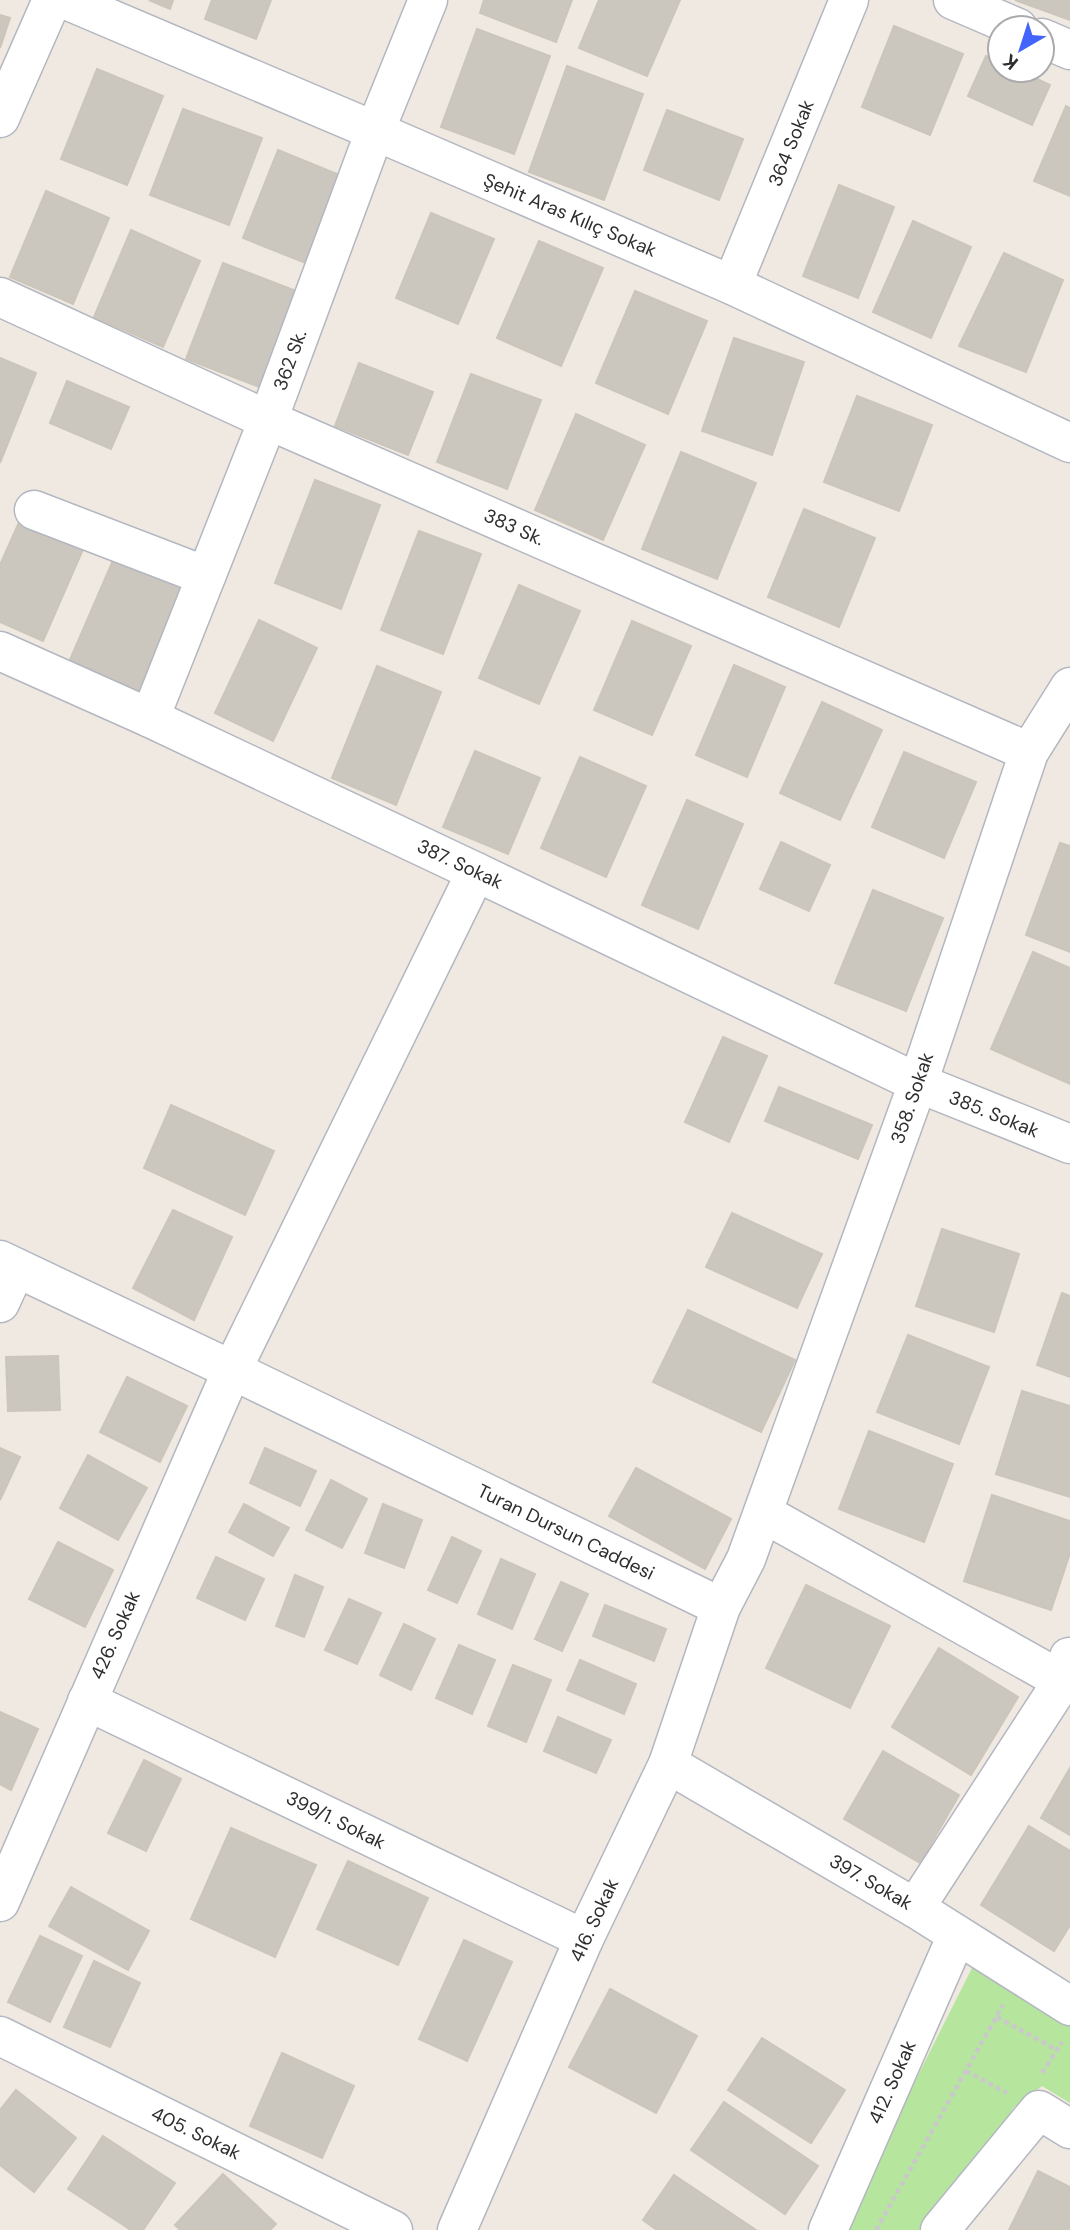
<svg xmlns="http://www.w3.org/2000/svg" width="1070" height="2230" font-family="'DM Sans',sans-serif">
<rect width="100%" height="100%" fill="#efe9e1"/>
<path fill="#b6e59e" d="M974,1964L1070,2025V2103L1042,2086L1014,2107L973,2174L923,2230H845L876,2159Z"/>
<g fill="#cbc7bf" stroke="#cbc5ba" stroke-width="2">
<path d="M149,0H173L170,9Z"/>
<path d="M212,0H271L256,39L205,19Z"/>
<path d="M484,0H572L556,42L480,13Z"/>
<path d="M599,0H680L647,76L579,48Z"/>
<path d="M1015,0H1070V20Z"/>
<path d="M0,15L10,18L0,48Z"/>
<path d="M894,26L963,54L930,135L862,107Z"/>
<path d="M477,29L550,56L514,154L441,127Z"/>
<path d="M986,56L1000,62V70H1018L1050,85L1032,125L968,96Z"/>
<path d="M567,66L643,94L604,200L529,172Z"/>
<path d="M97,69L163,96L127,185L61,159Z"/>
<path d="M1066,106L1070,108V196L1034,181Z"/>
<path d="M183,109L262,138L229,225L150,195Z"/>
<path d="M667,110L743,139L719,200L644,170Z"/>
<path d="M278,150L342,176L308,264L243,238Z"/>
<path d="M839,185L894,207L858,298L803,276Z"/>
<path d="M46,191L109,218L73,304L10,277Z"/>
<path d="M431,213L494,239L458,324L396,298Z"/>
<path d="M913,221L971,247L931,338L873,312Z"/>
<path d="M131,230L200,261L163,347L94,317Z"/>
<path d="M539,241L603,268L561,366L497,338Z"/>
<path d="M1004,253L1063,280L1026,372L959,346Z"/>
<path d="M223,263L304,294L267,390L186,359Z"/>
<path d="M635,291L707,321L668,414L596,383Z"/>
<path d="M734,338L804,362L772,455L702,431Z"/>
<path d="M0,358L36,373L0,463Z"/>
<path d="M359,363L433,392L408,455L335,426Z"/>
<path d="M471,374L541,400L507,489L437,462Z"/>
<path d="M67,381L129,407L111,449L50,423Z"/>
<path d="M857,396L932,425L899,511L824,482Z"/>
<path d="M576,414L645,445L603,540L535,510Z"/>
<path d="M681,452L756,483L717,579L642,549Z"/>
<path d="M315,480L380,505L341,609L275,583Z"/>
<path d="M804,509L875,538L839,627L768,597Z"/>
<path d="M20,520L84,547L43,641L0,622V565Z"/>
<path d="M419,531L481,554L443,654L381,630Z"/>
<path d="M114,558L182,587L138,691L69,662Z"/>
<path d="M519,585L580,611L539,704L479,678Z"/>
<path d="M259,620L317,648L273,741L215,713Z"/>
<path d="M632,621L691,646L652,735L594,710Z"/>
<path d="M734,665L785,687L747,777L696,755Z"/>
<path d="M377,666L441,692L396,805L332,778Z"/>
<path d="M822,702L882,730L840,820L780,793Z"/>
<path d="M475,751L540,778L508,854L443,827Z"/>
<path d="M904,752L976,782L944,858L872,827Z"/>
<path d="M580,757L646,786L606,877L541,848Z"/>
<path d="M687,800L743,824L698,929L642,905Z"/>
<path d="M781,842L830,865L809,911L760,889Z"/>
<path d="M1060,843L1070,846V952L1026,935Z"/>
<path d="M873,890L943,918L906,1011L835,983Z"/>
<path d="M1033,952L1070,968V1084L991,1049Z"/>
<path d="M723,1037L767,1056L729,1142L685,1122Z"/>
<path d="M779,1087L872,1125L858,1159L765,1121Z"/>
<path d="M171,1105L274,1151L245,1215L144,1168Z"/>
<path d="M173,1210L232,1237L194,1320L133,1288Z"/>
<path d="M732,1213L822,1254L797,1308L706,1267Z"/>
<path d="M942,1229L1019,1254L994,1332L916,1306Z"/>
<path d="M1062,1293L1070,1296V1377L1037,1365Z"/>
<path d="M688,1310L795,1360L761,1432L653,1382Z"/>
<path d="M908,1335L989,1367L959,1444L877,1412Z"/>
<path d="M58,1356L60,1410L8,1411L6,1357Z"/>
<path d="M127,1377L187,1406L160,1462L100,1432Z"/>
<path d="M1022,1391L1070,1406V1497L996,1474Z"/>
<path d="M869,1431L953,1464L924,1542L839,1509Z"/>
<path d="M0,1448L20,1457L0,1500Z"/>
<path d="M265,1448L316,1471L300,1506L250,1483Z"/>
<path d="M88,1455L147,1488L118,1540L60,1508Z"/>
<path d="M636,1468L731,1519L705,1569L609,1516Z"/>
<path d="M331,1480L367,1499L342,1548L306,1530Z"/>
<path d="M992,1495L1070,1521V1553L1051,1610L964,1581Z"/>
<path d="M244,1504L289,1528L273,1556L229,1532Z"/>
<path d="M383,1504L422,1520L404,1568L365,1553Z"/>
<path d="M452,1537L481,1551L457,1603L428,1590Z"/>
<path d="M58,1542L113,1570L85,1627L29,1599Z"/>
<path d="M216,1557L264,1579L245,1620L197,1598Z"/>
<path d="M501,1559L535,1574L512,1629L478,1614Z"/>
<path d="M295,1575L323,1587L304,1637L276,1626Z"/>
<path d="M561,1582L588,1594L562,1651L535,1639Z"/>
<path d="M806,1585L890,1626L850,1708L766,1668Z"/>
<path d="M349,1599L381,1613L357,1664L325,1650Z"/>
<path d="M605,1605L666,1629L654,1661L593,1636Z"/>
<path d="M404,1624L435,1639L411,1690L380,1675Z"/>
<path d="M459,1645L495,1660L472,1714L436,1698Z"/>
<path d="M939,1648L1018,1697L971,1775L892,1727Z"/>
<path d="M580,1660L636,1684L624,1714L567,1690Z"/>
<path d="M513,1665L551,1680L526,1742L488,1726Z"/>
<path d="M0,1712L38,1729L11,1790L0,1784Z"/>
<path d="M558,1717L611,1740L596,1773L544,1751Z"/>
<path d="M883,1751L959,1795L920,1863L844,1819Z"/>
<path d="M144,1760L181,1779L146,1851L108,1833Z"/>
<path d="M1070,1768V1835L1041,1818Z"/>
<path d="M1029,1826L1070,1851V1925L1054,1951L981,1905Z"/>
<path d="M231,1828L316,1865L275,1957L191,1919Z"/>
<path d="M348,1861L428,1898L398,1965L317,1929Z"/>
<path d="M71,1887L149,1931L128,1970L49,1926Z"/>
<path d="M40,1936L82,1956L50,2022L8,2002Z"/>
<path d="M464,1940L512,1962L467,2061L419,2039Z"/>
<path d="M94,1961L140,1983L110,2047L64,2027Z"/>
<path d="M610,1989L697,2036L656,2113L569,2067Z"/>
<path d="M762,2038L845,2090L811,2143L728,2090Z"/>
<path d="M282,2053L354,2086L322,2158L250,2126Z"/>
<path d="M16,2090L76,2138L34,2192L0,2165V2110Z"/>
<path d="M724,2102L818,2166L785,2214L691,2150Z"/>
<path d="M103,2136L175,2183L143,2230H131L68,2189Z"/>
<path d="M1038,2171L1070,2187V2230H1009Z"/>
<path d="M223,2174L276,2224L270,2230H180L175,2225Z"/>
<path d="M674,2175L756,2230H657L643,2220Z"/>
</g>
<g fill="none" stroke-linecap="round" stroke-linejoin="round">
<defs>
<g id="minor">
<path d="M66,0L375,131L732,285L1070,443"/>
<path d="M953,0L1018,28"/>
<path d="M1042,38L1070,50"/>
<path d="M0,118L52,0"/>
<path d="M732,285L849,0"/>
<path d="M0,297L268,420L1029,752"/>
<path d="M34,510L206,576"/>
<path d="M0,651L150,718L476,872L918,1083L1070,1144"/>
<path d="M150,718L268,420L375,131L428,0"/>
<path d="M0,1260L232,1370L721,1607"/>
<path d="M0,1303L16,1268"/>
<path d="M763,1513L1070,1685"/>
<path d="M87,1701L584,1939"/>
<path d="M668,1764L915,1908L1070,2006"/>
<path d="M0,1902L232,1370L476,872"/>
<path d="M915,1908L1063,1680L1069,1657"/>
<path d="M0,2036L393,2230"/>
<path d="M457,2230L584,1939L668,1764L721,1607L746,1559L918,1083L1029,752L1070,687"/>
<path d="M828,2230L957,1935"/>
<path d="M940,2230L1039,2110L1070,2129"/>
</g>
</defs>
<use href="#minor" stroke="#b4b7c1" stroke-width="41"/>
<g stroke="#c9c9c9" stroke-width="4.5" stroke-dasharray="5 3.5" stroke-linecap="butt">
<path d="M997,2017L1057,2050"/>
<path d="M966,2071L1007,2093"/>
<path d="M1042,2073L1062,2042"/>
<path d="M876,2230L1003,2005"/>
</g>
<use href="#minor" stroke="#fff" stroke-width="38"/>
</g>
<g text-anchor="middle" dominant-baseline="central" stroke-width="5" stroke-linejoin="round" paint-order="stroke">
<g font-size="19" fill="#2e2e2e" stroke="#fff">
<text transform="translate(791 143) rotate(-68)">364 Sokak</text>
<text transform="translate(570 215) rotate(23)">Şehit Aras Kılıç Sokak</text>
<text transform="translate(290 360) rotate(-70)">362 Sk.</text>
<text transform="translate(514 527) rotate(24)">383 Sk.</text>
<text transform="translate(460 864) rotate(25)">387. Sokak</text>
<text transform="translate(912 1098) rotate(-71)">358. Sokak</text>
<text transform="translate(994 1114) rotate(22)">385. Sokak</text>
<text transform="translate(566 1532) rotate(26)">Turan Dursun Caddesi</text>
<text transform="translate(115 1635) rotate(-66)">426. Sokak</text>
<text transform="translate(336 1820) rotate(26)">399/1. Sokak</text>
<text transform="translate(871 1882) rotate(30)">397. Sokak</text>
<text transform="translate(594 1920) rotate(-65)">416. Sokak</text>
<text transform="translate(892 2082) rotate(-66)">412. Sokak</text>
<text transform="translate(196 2133) rotate(26)">405. Sokak</text>
</g>
</g>
<g transform="translate(1021 49) rotate(219)"><circle r="33" fill="#ffffff" stroke="#ababab" stroke-width="2"/>
<path d="M0-5L12 26L0 18L-12 26Z" fill="#4264fb"/>
<text y="-10" font-size="19" font-weight="bold" text-anchor="middle" fill="#2e2e2e">K</text>
</g>
</svg>
